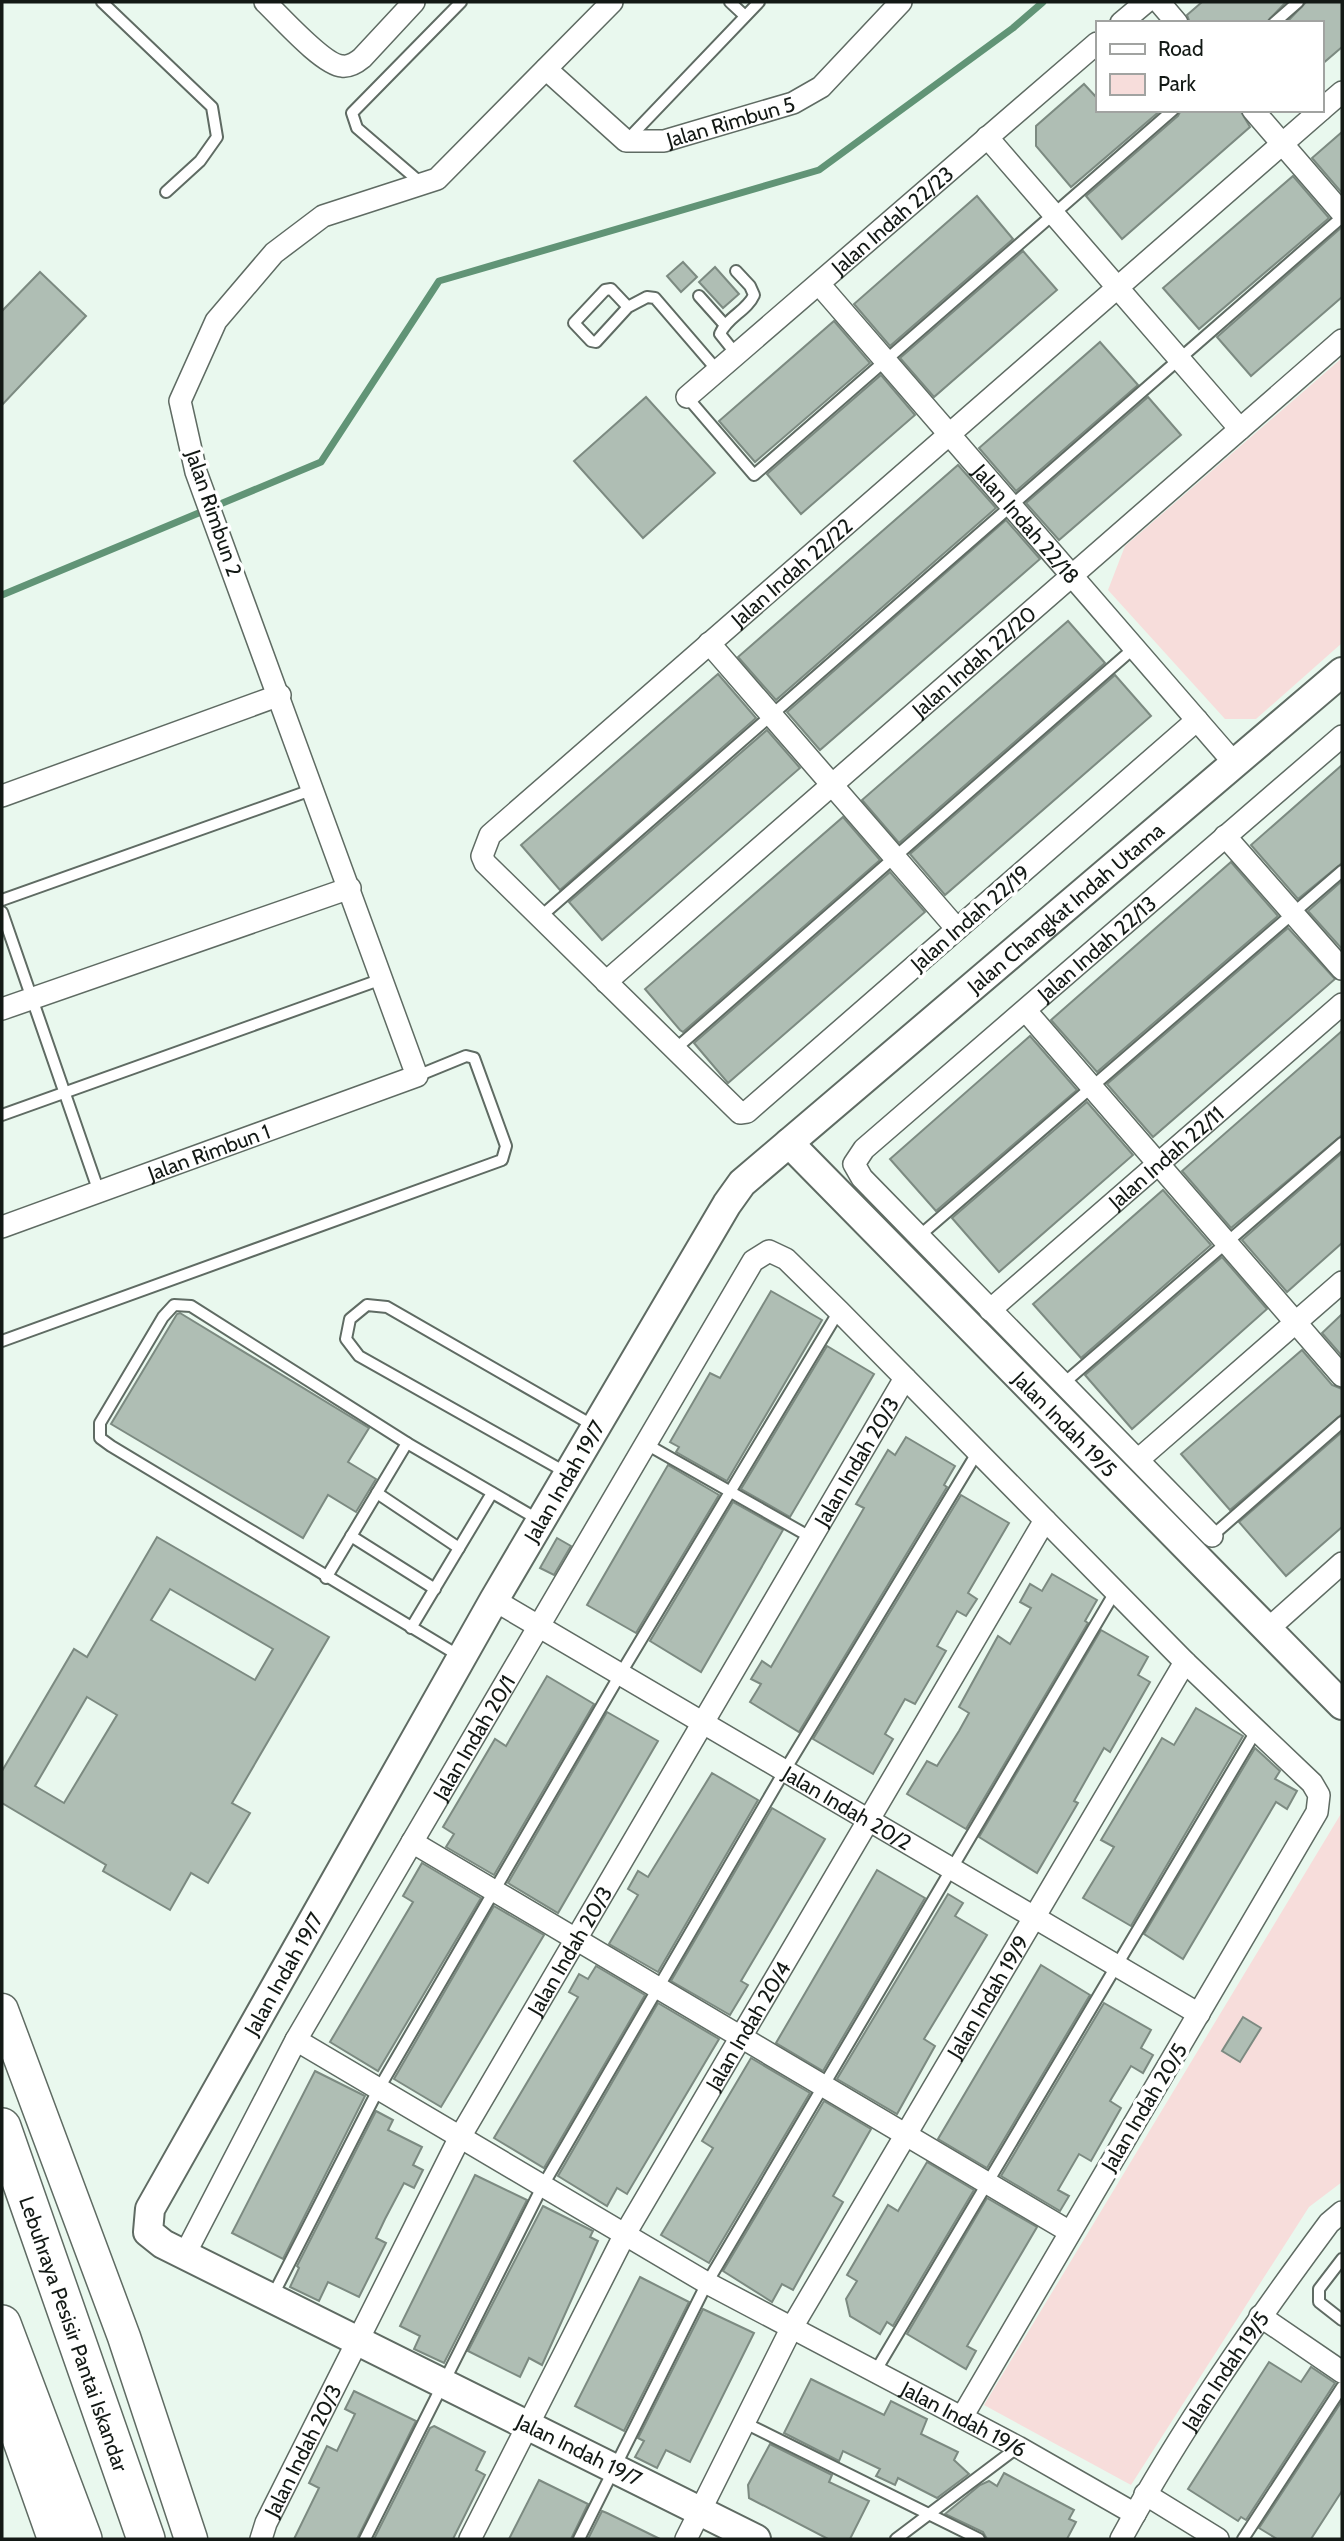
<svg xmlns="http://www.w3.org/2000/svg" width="1344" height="2541" font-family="Cabin,sans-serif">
<rect width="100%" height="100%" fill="#e9f8ee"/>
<g fill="#f7dddb">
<path d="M1342,358V643L1256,719H1225L1108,590L1125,546Z"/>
<path d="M1342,1812V2182L1309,2207L1131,2485L984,2405Z"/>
</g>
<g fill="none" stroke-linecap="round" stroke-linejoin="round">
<path stroke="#619476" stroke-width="7" d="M2,595L321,462L439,281L819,170L1013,28L1043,2"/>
</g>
<g fill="#afbeb4" stroke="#7c8a81" stroke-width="2" fill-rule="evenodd">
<path d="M1202,2H1286L1266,23H1190L1187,15Z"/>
<path d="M1306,2H1342V47L1321,65V23H1286Z"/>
<path d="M1084,84L1097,98V110H1161L1071,187L1036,146V126Z"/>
<path d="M1181,110H1240L1250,127L1122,239L1086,196L1178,116Z"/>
<path d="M1342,132V193L1312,158Z"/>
<path d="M1293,176L1329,218L1199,329L1163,288Z"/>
<path d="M977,196L1013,239L890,346L854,304Z"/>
<path d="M1342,227V297L1251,376L1217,337Z"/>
<path d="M1023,251L1057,290L934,397L900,358Z"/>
<path d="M683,262L697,277L681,292L667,276Z"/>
<path d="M715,267L739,294L723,308L699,282Z"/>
<path d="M40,272L86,316L2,405V311Z"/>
<path d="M834,321L870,363L755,462L719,421Z"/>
<path d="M1100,342L1138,385L1016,491L979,448Z"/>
<path d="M881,375L915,415L801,514L767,474Z"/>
<path d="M646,397L715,473L643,538L574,461Z"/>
<path d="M1148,397L1181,435L1059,540L1026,503Z"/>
<path d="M958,465L996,508L776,700L738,657Z"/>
<path d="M1006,520L1040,559L820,750L787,712Z"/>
<path d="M1068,621L1105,663L899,843L862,800Z"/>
<path d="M718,674L756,718L560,890L521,845Z"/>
<path d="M1115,675L1151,716L945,895L910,854Z"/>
<path d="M767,730L800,768L602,940L569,902Z"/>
<path d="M1342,765V863L1298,899L1251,845Z"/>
<path d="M843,817L880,860L683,1032L680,1030L645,989Z"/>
<path d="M1231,862L1278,916L1097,1072L1051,1020Z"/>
<path d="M890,872L925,912L728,1083L694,1043Z"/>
<path d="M1342,881V949L1308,911Z"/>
<path d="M1288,928L1335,979L1153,1137L1107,1084Z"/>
<path d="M1342,1031V1135L1231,1228L1182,1171Z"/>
<path d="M1030,1036L1077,1090L936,1211L890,1159Z"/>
<path d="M1087,1102L1133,1155L999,1272L952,1218Z"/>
<path d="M1342,1153V1243L1287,1292L1242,1240Z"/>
<path d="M1163,1190L1211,1245L1081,1358L1033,1304Z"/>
<path d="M1222,1257L1267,1309L1132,1429L1085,1375Z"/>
<path d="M771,1291L822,1320L727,1481L676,1452L679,1447L670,1442L710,1373L720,1378Z"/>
<path d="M180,1313L369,1428L348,1462L376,1479L356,1512L328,1495L303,1538L111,1424L177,1314Z"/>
<path d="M1342,1314V1356L1322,1333Z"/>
<path d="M827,1346L874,1374L790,1517L741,1489Z"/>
<path d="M1302,1350L1332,1385L1342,1389V1414L1230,1510L1181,1454Z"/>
<path d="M1342,1432V1527L1286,1576L1239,1522Z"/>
<path d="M906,1437L955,1466L944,1485L947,1487L799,1732L750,1702L761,1684L751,1679L762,1661L771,1667L864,1508L856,1504L888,1450L895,1455Z"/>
<path d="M668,1465L719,1495L636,1633L587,1605Z"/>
<path d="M961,1495L1009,1523L968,1593L977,1599L966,1616L957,1611L937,1646L946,1651L915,1704L905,1699L885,1734L893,1739L873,1774L813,1739Z"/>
<path d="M733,1502L783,1530L701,1672L650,1641Z"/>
<path d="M157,1537L329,1637L232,1803L250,1813L208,1883L191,1873L170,1910L103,1871L106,1865L2,1803V1771L74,1649L87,1657ZM170,1589L273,1649L255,1680L151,1620ZM87,1697L117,1715L64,1803L35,1786Z"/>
<path d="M557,1538L571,1546L554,1575L540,1568Z"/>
<path d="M1052,1574L1097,1600L1085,1621L1088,1623L966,1829L907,1794L927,1761L937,1766L959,1731L969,1713L959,1707L998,1636L1010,1644L1031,1608L1020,1602L1030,1584L1042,1591Z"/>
<path d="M1101,1630L1148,1657L1138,1675L1150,1682L1110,1752L1104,1748L1074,1801L1078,1803L1037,1873L979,1837Z"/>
<path d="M547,1676L594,1704L494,1875L446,1847L454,1834L443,1827L495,1739L506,1746Z"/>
<path d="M1196,1708L1243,1736L1131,1926L1083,1898L1114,1847L1101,1840L1152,1755L1162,1738L1174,1745Z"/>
<path d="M607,1712L658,1741L558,1913L508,1883Z"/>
<path d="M1255,1748L1280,1771L1275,1779L1297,1791L1287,1809L1276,1802L1183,1959L1144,1934Z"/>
<path d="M712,1773L758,1800L658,1972L609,1944L638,1895L628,1889L638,1871L648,1877Z"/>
<path d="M772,1808L825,1839L741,1981L748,1985L730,2015L671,1981Z"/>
<path d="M422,1863L481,1898L378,2071L330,2042L413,1902L403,1896Z"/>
<path d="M877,1870L925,1898L823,2071L776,2043Z"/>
<path d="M948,1894L963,1903L955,1916L987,1935L924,2039L935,2046L897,2114L837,2079Z"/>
<path d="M494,1906L544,1935L441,2107L394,2079Z"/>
<path d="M1041,1965L1090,1995L987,2168L938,2139Z"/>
<path d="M596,1966L645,1995L544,2168L494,2138L578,1997L569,1992L579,1974L588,1979Z"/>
<path d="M658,2003L719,2039L627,2194L617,2188L607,2206L558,2176Z"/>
<path d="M1104,2003L1151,2030L1141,2048L1153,2055L1143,2073L1131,2066L1110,2101L1121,2108L1091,2161L1079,2154L1058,2190L1069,2196L1060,2211L1001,2176Z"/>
<path d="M1243,2017L1261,2028L1240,2062L1222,2051Z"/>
<path d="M751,2058L810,2093L709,2263L661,2235L713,2148L702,2141Z"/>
<path d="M315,2071L365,2096L283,2259L232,2233Z"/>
<path d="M824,2101L871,2129L833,2196L843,2202L803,2272L793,2290L782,2284L772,2302L723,2271Z"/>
<path d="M376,2111L393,2120L388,2130L422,2147L413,2165L423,2170L414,2188L404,2183L385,2219L376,2238L386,2243L359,2297L328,2282L319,2301L290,2287L299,2268L297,2266Z"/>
<path d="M927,2162L974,2190L893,2326L887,2322L880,2334L850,2316L846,2299L857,2281L847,2275L888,2205L898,2211Z"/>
<path d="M475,2175L527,2200L444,2363L414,2349L420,2336L400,2326Z"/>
<path d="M987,2198L1037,2227L967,2346L976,2351L966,2369L907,2334Z"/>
<path d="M543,2206L593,2231L590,2237L598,2241L542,2365L529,2358L520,2377L468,2351Z"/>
<path d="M640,2277L689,2302L624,2431L575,2406Z"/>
<path d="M703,2309L754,2333L690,2462L666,2450L657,2468L635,2457L644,2441L638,2438Z"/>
<path d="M1269,2362L1301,2382L1311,2367L1335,2383L1246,2520L1241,2517L1238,2521L1188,2489Z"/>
<path d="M811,2379L884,2415L891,2401L927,2419L921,2434L958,2452L954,2460L969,2474L937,2498L898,2478L895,2485L876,2476L880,2469L843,2451L839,2461L784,2433Z"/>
<path d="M354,2391L416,2421L357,2539H294L319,2488L309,2483L327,2446L337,2451L355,2414L345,2409Z"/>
<path d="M1342,2401V2491L1311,2539H1277L1259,2528Z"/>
<path d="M434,2426L485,2452L476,2470L485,2475L453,2539H374L430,2428Z"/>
<path d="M770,2444L832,2475L829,2482L869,2501L850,2539H828L749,2498L748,2485Z"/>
<path d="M1004,2473L1074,2510L1069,2519L1076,2522L1067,2539H987L983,2532L945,2514L980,2485L989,2481L997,2486Z"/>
<path d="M539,2480L588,2504L571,2539H509Z"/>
<path d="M602,2511L607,2513L660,2539H588Z"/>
</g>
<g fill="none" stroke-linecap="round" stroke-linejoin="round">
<defs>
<g id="lane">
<path d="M102,2L212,107L217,137L200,161L166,192"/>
<path d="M730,2L745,16"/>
<path d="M1274,23L1298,2"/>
<path d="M628,139L759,2"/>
<path d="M421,183L357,128L352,113L461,2"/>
<path d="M699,296L724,324"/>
<path d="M628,307L596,342L591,341L574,323L605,290L611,289L628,307L647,297L655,298L717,370"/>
<path d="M736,354L720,334C727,317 747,311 754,295L750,286L736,271"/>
<path d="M687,397L754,475L1173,110"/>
<path d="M2,900L314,789"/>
<path d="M2,912L99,1192"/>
<path d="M539,918L1342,217"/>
<path d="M673,1051L1134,648"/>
<path d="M2,1115L382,979"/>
<path d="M918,1237L1342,871"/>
<path d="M2,1341L502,1160L506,1146L474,1058L466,1056L417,1076"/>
<path d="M1064,1383L1342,1143"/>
<path d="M646,1444L812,1538"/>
<path d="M567,1473L359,1356L346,1339L350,1319L367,1305L387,1307L594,1426"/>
<path d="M377,1493L459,1548"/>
<path d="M351,1536L435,1589"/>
<path d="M1212,1536L1342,1422"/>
<path d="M326,1578L407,1443"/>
<path d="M411,1628L492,1493"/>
<path d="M461,1657L111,1446L100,1438V1423L163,1317L174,1305L191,1306L407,1443L539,1520"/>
<path d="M1342,2259L1319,2289V2302L1342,2320"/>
<path d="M272,2297L378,2090L621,1673L839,1311"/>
<path d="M875,2372L1256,1731"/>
<path d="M745,2423L979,2539"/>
<path d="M365,2539L542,2187L785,1770L977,1453"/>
<path d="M579,2539L707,2283L1115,1592"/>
<path d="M896,2539L1018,2447"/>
<path d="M1243,2539L1342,2387"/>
</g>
<g id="street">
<path d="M265,2C280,16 323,65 342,66C350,67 356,63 362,58L414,2"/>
<path d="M1159,2L1177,23"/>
<path d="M1121,23L1146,2"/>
<path id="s1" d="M546,69L626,141H664L793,103L821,87L901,2"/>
<path d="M1253,110L1342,213"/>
<path d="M1321,110L1342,92"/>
<path d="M987,137L1240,429"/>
<path id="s2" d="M819,284L1235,764"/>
<path id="s3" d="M687,397L1097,43"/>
<path d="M709,643L957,929"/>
<path id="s4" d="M1197,720L747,1112L740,1113L485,863L482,856L490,835L1321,110"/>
<path d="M2,796L280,695"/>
<path d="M1225,836L1342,969"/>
<path id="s5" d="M606,982L1342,340"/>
<path d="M2,1009L350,888"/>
<path d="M1026,1011L1342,1376"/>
<path id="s6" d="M2,1227L417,1076L196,472L180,401L216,321L274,253L323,216L437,179L612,2"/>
<path id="s7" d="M990,1310L1342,1004"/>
<path d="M1139,1459L1342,1282"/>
<path id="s8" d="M1212,1536L862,1178L854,1164L864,1149L1342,736"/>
<path id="s9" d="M494,1600L1199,2014"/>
<path d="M1268,1629L1342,1563"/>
<path d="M412,1842L1070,2232"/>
<path id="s10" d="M296,2040L707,2283L1018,2447L1135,2514"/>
<path id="s11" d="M185,2254L296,2040L753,1261L769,1251L786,1259L839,1311L1185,1662L1312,1783L1319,1795L1317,1812L962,2417"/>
<path d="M1260,2316L1342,2372"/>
<path d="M1145,2494L1218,2539"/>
<path id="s12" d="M261,2539L266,2523L460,2137L905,1378"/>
<path id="s13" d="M470,2539L625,2234L1045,1520"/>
<path id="s14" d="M686,2539L791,2329L1185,1662"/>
<path id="s15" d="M1121,2539C1181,2429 1254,2324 1329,2223L1342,2212"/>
</g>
<g id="secondary">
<path id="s16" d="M789,1143L1342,1705"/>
<path id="s17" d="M756,2539L163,2244L148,2232L150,2209L494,1600L727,1204L742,1183L1342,672"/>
</g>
<g id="primary">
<path d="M2,2010L124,2337L191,2539"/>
<path d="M2,2392L54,2539"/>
</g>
<g id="highway">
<path id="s18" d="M2,2127L146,2539"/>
<path d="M2,2324L83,2539"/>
</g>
</defs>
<use href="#lane" stroke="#5f6b63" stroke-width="14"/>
<use href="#street" stroke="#5f6b63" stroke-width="24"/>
<use href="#secondary" stroke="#5f6b63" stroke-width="32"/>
<use href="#primary" stroke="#5f6b63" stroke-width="35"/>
<use href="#highway" stroke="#5f6b63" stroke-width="40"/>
<use href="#lane" stroke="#fff" stroke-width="10"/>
<use href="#street" stroke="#fff" stroke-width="21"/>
<use href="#secondary" stroke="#fff" stroke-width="28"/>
<use href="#primary" stroke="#fff" stroke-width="32"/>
<use href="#highway" stroke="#fff" stroke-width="37"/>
</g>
<g text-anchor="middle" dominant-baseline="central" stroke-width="7" stroke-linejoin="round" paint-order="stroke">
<g font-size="21" fill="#131915" stroke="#fff">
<text stroke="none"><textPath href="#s1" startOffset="215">Jalan Rimbun 5</textPath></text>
<text stroke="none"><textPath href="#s3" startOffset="271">Jalan Indah 22/23</textPath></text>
<text transform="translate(214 513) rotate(71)">Jalan Rimbun 2</text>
<text stroke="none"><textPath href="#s2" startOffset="317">Jalan Indah 22/18</textPath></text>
<text stroke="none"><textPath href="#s4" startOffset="1391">Jalan Indah 22/22</textPath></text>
<text stroke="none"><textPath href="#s5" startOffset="488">Jalan Indah 22/20</textPath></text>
<text stroke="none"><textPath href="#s17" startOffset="2314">Jalan Changkat Indah Utama</textPath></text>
<text transform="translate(970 918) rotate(-41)">Jalan Indah 22/19</text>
<text stroke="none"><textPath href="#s8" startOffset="842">Jalan Indah 22/13</textPath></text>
<text stroke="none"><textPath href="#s6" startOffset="220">Jalan Rimbun 1</textPath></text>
<text stroke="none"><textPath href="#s7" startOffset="233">Jalan Indah 22/11</textPath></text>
<text stroke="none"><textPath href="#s16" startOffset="394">Jalan Indah 19/5</textPath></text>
<text stroke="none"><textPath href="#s12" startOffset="1232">Jalan Indah 20/3</textPath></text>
<text stroke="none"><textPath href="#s17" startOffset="1542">Jalan Indah 19/7</textPath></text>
<text stroke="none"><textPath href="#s11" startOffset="592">Jalan Indah 20/1</textPath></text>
<text stroke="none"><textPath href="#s9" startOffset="410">Jalan Indah 20/2</textPath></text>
<text stroke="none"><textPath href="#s12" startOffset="665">Jalan Indah 20/3</textPath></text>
<text stroke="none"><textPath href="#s17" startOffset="975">Jalan Indah 19/7</textPath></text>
<text stroke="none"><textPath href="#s14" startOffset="621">Jalan Indah 19/9</textPath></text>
<text stroke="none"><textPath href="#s13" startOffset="584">Jalan Indah 20/4</textPath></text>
<text transform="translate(1144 2107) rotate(-59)">Jalan Indah 20/5</text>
<text stroke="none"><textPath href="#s18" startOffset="219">Lebuhraya Pesisir Pantai Iskandar</textPath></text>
<text stroke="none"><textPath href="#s15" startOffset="198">Jalan Indah 19/5</textPath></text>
<text stroke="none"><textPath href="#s10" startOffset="768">Jalan Indah 19/6</textPath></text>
<text transform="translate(579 2450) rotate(26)">Jalan Indah 19/7</text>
<text stroke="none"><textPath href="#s12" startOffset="98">Jalan Indah 20/3</textPath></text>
</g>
</g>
<rect width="1344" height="2541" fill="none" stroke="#131915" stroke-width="7"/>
<rect x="1096" y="21" width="228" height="91" fill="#ffffff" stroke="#a1a3a1" stroke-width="2"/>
<rect x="1110" y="44" width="35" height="10" fill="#ffffff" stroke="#a1a3a1" stroke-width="2"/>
<text x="1158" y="56" font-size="21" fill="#131915">Road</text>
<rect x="1110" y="74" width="35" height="21" fill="#f7dddb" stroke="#a1a3a1" stroke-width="2"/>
<text x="1158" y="91" font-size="21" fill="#131915">Park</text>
</svg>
